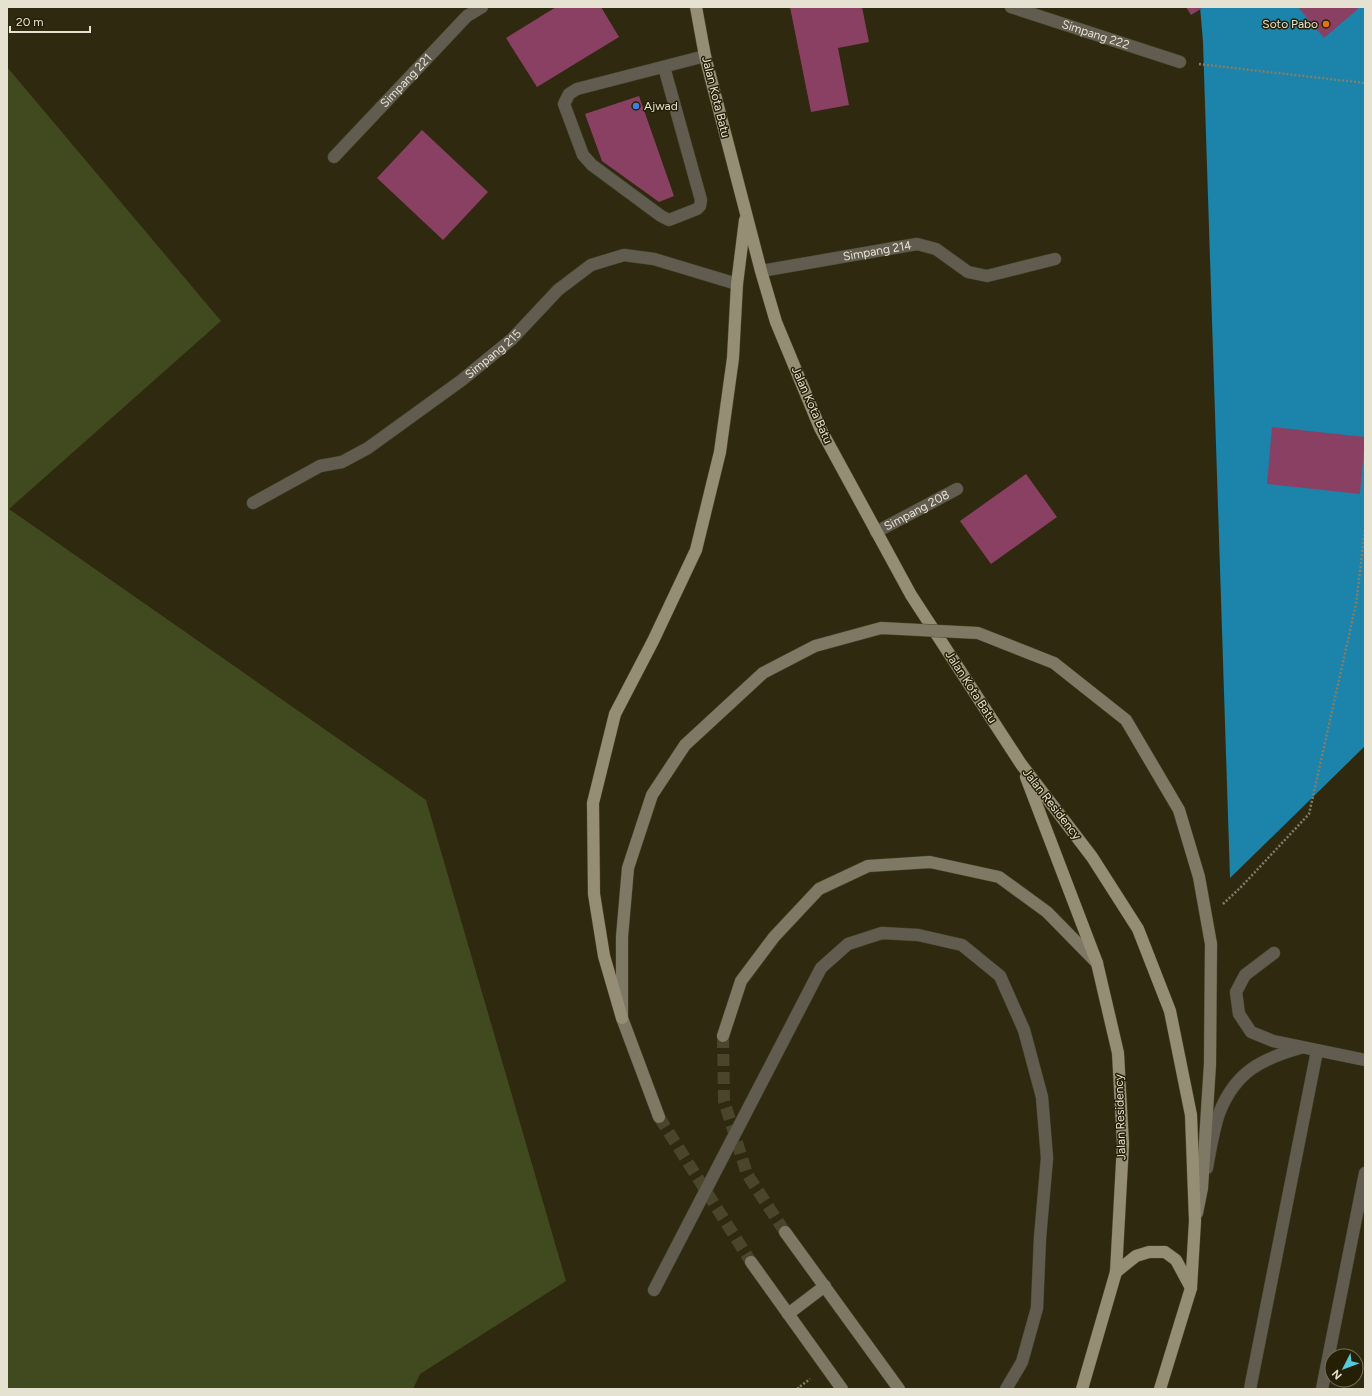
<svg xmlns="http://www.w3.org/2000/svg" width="1372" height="1396" font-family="Figtree,sans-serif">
<rect width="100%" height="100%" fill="#2f2a0f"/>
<path fill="#404a1e" d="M7,67L221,321L9,509L426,800L566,1281L420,1374L413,1389H7Z"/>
<path fill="#1c83ab" d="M1200,7H1365V746L1230,878L1203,42Z"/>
<g fill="#894062">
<path d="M556,7H601L619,37L537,87L506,38Z"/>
<path d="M790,7H862L869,42L838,48L849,105L811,112Z"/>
<path d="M1186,7H1204L1191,15Z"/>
<path d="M1298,7H1356L1358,9L1324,38Z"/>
<path d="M639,96L674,196L659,202L602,161L585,114Z"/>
<path d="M422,130L488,192L443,240L377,178Z"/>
<path d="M1272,427L1365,437L1360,494L1267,484Z"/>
<path d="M1026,474L1057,517L991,564L960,521Z"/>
</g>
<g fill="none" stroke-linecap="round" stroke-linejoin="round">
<g stroke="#4a462c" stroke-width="12" stroke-dasharray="12 6" stroke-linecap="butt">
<path d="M723,1036L724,1101L747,1174L785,1232"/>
<path d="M659,1117L751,1262"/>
</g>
<defs>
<g id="lane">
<path d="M664,67L701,200L700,206L697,209L669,220L661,216L592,165L583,155L564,104L569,94L577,89L705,56"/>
<path id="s1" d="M876,532L957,489"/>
<path d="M1274,953L1245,975L1236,992L1239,1014L1251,1032L1273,1041L1365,1060"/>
<path d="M1207,1168C1210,1151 1214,1126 1220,1111C1236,1072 1261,1059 1300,1048"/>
<path d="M654,1290L821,968L848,944L882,933L918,935L962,945L1000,976L1024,1030L1042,1097L1047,1158L1040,1238L1037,1308L1022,1362L1006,1389"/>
<path d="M1250,1389L1317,1051"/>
<path d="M1322,1389L1365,1173"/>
</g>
<g id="street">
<path id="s2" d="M1011,7L1180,62"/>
<path id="s3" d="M334,157L467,16L482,7"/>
<path id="s4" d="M761,271L917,244L936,249L968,272L987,276L1055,259"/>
<path id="s5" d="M253,503L320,466L342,462L368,448L462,380L512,339L558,290L591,265L624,255L654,259L737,284"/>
</g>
<g id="secondary">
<path d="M1054,663L1126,720L1179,810L1199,877L1211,944L1210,1064L1202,1188L1197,1213"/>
<path d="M723,1036L741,981L774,937L819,889L868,866L930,862L999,877L1047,912L1097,963"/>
<path d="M659,1117L622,1018V937L628,868L652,795L685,745L763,673"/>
<path d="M785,1232L899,1389"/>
<path d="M751,1262L842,1389"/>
<path d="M788,1314L825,1286"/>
</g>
<g id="primary">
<path d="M696,7L705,56L761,271L776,322L820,428L911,595L1021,764L1092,857L1138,929L1170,1011L1191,1115L1195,1221L1191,1288L1160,1389"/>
<path d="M1026,777L1097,963L1118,1053L1123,1144L1116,1272L1082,1389"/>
<path d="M622,1018L604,956L594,894L593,803L615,714L653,641L696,550L720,452L733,358L737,284L745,220"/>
<path d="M1116,1272L1136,1256L1149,1252H1165L1176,1260L1191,1288"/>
</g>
</defs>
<use href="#lane" stroke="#4c472e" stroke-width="13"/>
<use href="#street" stroke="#4c472e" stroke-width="13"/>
<use href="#secondary" stroke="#4c472e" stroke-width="13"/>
<use href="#primary" stroke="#4c472e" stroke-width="13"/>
<g stroke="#827e68" stroke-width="2.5" stroke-dasharray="2 2" stroke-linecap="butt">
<path d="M1199,64L1365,83"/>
<path d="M1223,904L1242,886L1309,814L1356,604L1365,530"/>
<path d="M799,1389L798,1388L810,1379"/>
</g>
<use href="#lane" stroke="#605c50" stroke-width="12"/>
<use href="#street" stroke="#605c50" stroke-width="12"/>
<use href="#secondary" stroke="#7e7965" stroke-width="12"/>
<use href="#primary" stroke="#958e75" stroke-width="12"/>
<defs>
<path id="secondary-bridge" d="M763,673L815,646L881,628L978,633L1054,663"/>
</defs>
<use href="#secondary-bridge" stroke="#4c472e" stroke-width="13" stroke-linecap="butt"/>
<use href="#secondary-bridge" stroke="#7e7965" stroke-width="12"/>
</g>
<circle fill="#e8710a" stroke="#252005" stroke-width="1.5" cx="1326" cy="24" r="4"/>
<circle fill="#3f7fe0" stroke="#252005" stroke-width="1.5" cx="636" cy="106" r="4"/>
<g text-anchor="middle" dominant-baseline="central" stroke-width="3" stroke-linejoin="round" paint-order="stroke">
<g font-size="12" fill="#e5e2d2" stroke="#252005" text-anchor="end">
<text x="1318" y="24">Soto Pabo</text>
<text x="644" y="106" text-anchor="start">Ajwad</text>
</g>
<g font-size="12" fill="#e5e2d2" stroke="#252005">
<text stroke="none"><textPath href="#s2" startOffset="89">Simpang 222</textPath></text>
<text stroke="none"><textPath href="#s3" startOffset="105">Simpang 221</textPath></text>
<text transform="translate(716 97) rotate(76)">Jalan Kota Batu</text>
<text stroke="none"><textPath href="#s4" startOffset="118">Simpang 214</textPath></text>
<text stroke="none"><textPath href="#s5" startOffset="285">Simpang 215</textPath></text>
<text transform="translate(812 405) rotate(66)">Jalan Kota Batu</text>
<text stroke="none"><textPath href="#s1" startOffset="46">Simpang 208</textPath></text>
<text transform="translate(971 687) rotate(57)">Jalan Kota Batu</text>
<text transform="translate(1052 804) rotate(52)">Jalan Residency</text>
<text transform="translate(1120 1117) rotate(-92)">Jalan Residency</text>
</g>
</g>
<rect width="1372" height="1396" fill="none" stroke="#e5e2d2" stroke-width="16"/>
<g transform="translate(1344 1368) rotate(228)"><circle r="19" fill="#252005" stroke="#726e57"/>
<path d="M0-3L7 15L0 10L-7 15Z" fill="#53cbdb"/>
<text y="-6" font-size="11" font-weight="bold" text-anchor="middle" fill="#e5e2d2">N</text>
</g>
<path d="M10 26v6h80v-6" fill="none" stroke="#e5e2d2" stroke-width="2"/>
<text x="16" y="26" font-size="12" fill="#e5e2d2" stroke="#252005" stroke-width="3" paint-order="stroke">20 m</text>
</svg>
